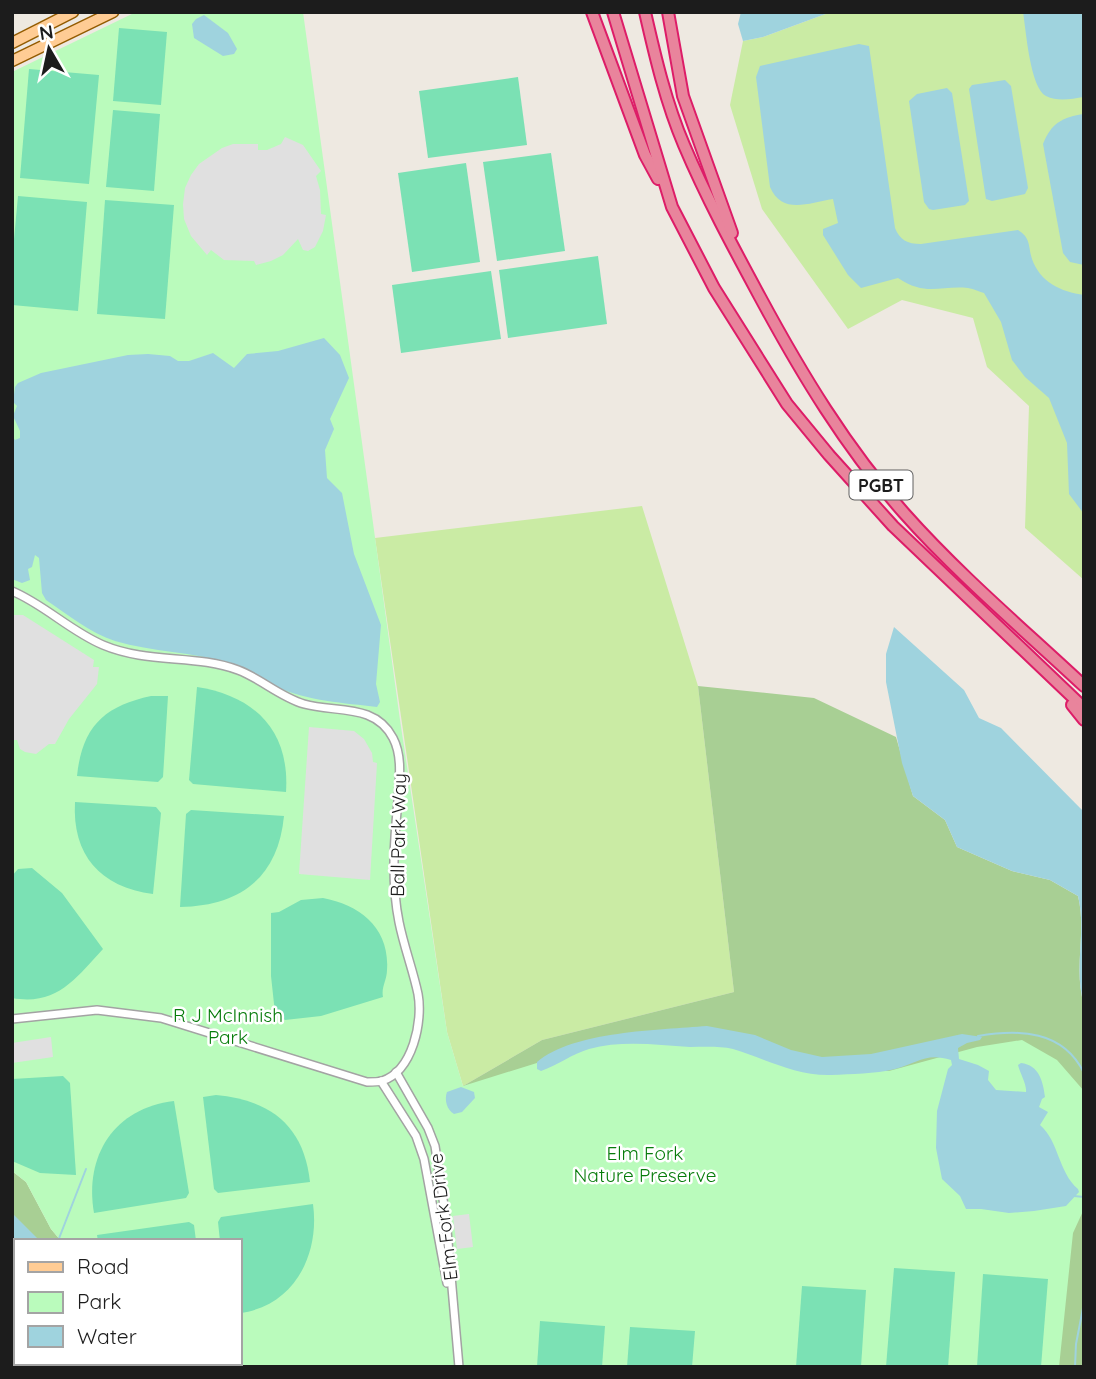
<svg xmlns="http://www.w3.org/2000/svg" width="1096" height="1379" font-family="Quicksand,sans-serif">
<rect width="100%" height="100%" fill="#eee9e1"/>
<g fill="#caeba4">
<path d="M831,12H1084V580L1025,528L1029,406L987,367L973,318L902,300L848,329L762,209L730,105L743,41L763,37Z"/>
<path d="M642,506L698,686L734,992L542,1040L463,1086L447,1032L375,538Z"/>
</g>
<g fill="#a8cf94">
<path d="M698,686L814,698L896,737L913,796L945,820L957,847L1012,871L1050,880L1078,896C1087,932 1073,968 1084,1005V1367H1059V1349L463,1086L542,1040L734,992Z"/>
<path d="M12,1171L26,1182L51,1229L61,1241H16V1279L12,1275Z"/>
</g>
<path fill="#bafbbc" d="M136,12H303L400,720L447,1032L463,1086L633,1033L743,1046L815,1070L889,1071L977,1047L1022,1040L1057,1060L1084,1091V1209L1073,1233L1059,1367H188L185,1363H240V1241H61L51,1229L26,1182L12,1171V72Z"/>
<g fill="#7be1b4">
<path d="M119,28L167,32L161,105L113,101Z"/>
<path d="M29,69L99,75L89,184L20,178Z"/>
<path d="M518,77L527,145L428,158L419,91Z"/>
<path d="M113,110L160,114L154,191L106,187Z"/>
<path d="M551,153L565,251L497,261L483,162Z"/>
<path d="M466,163L480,262L412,272L398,173Z"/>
<path d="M18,196L87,202L78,311L12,305V261Z"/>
<path d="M105,200L174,205L165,319L97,314Z"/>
<path d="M598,256L607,324L508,338L499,270Z"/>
<path d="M491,271L501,339L401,353L392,285Z"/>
<path d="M197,687C255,696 290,731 286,792L193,784L189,780Z"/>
<path d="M151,696H168L163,777L158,782L77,776C82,727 104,706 151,696Z"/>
<path d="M75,802L156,807L161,813L153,894C100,887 72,855 75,802Z"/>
<path d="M191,810L284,816C278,878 240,906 180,907L186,814Z"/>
<path d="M32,868L62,893L103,949C75,979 57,1006 12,998V876L18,869Z"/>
<path d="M323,898C360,905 390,928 387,970C387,980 381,987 383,997L321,1016L285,1020L275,1013L271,976V913L279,912L301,900Z"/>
<path d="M63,1076L70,1083L76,1175L40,1173L12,1161V1079Z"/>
<path d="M216,1095C271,1100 304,1126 310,1182L218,1193L214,1189L203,1097Z"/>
<path d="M174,1101L189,1193L186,1198L94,1213C84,1156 114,1108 174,1101Z"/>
<path d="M313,1204C320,1255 294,1306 240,1313V1241H220L218,1222L221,1217Z"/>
<path d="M189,1222L194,1225L196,1241H98L97,1235Z"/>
<path d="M894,1268L955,1272L948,1367H886Z"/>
<path d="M983,1274L1048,1279L1041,1367H977Z"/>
<path d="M802,1286L866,1290L861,1367H796Z"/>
<path d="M540,1321L605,1326L602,1367H537Z"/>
<path d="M630,1327L695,1331L692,1367H627Z"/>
</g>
<g fill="#e0e0e0">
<path d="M285,137L303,145L321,171L316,176L320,190L321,214L326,215L323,231L315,247L308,251L303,250L298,239L283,255L271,261L256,265L254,261L224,260L211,250L207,255L191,236L184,219L183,204L185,188L191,175L199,164L222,148L233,144H258V150H267L281,144Z"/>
<path d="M12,615H23L94,660L93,667H99L97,684L69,719L55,744H49L36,754L25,752L20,749L17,740H12Z"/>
<path d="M309,727L354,731L364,739L372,753L373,762L377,763L370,880L299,874Z"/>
<path d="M51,1037L53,1057L12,1063V1043Z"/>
<path d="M469,1214L473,1247L457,1249L453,1216Z"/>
</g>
<g fill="#9fd3de">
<path d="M741,12H831L763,37L743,41L738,24Z"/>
<path d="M1023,12H1084V97C1071,99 1058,102 1046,96C1030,88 1026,30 1023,12Z"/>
<path d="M204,15L228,33L237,49L234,54L223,56L194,38L192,24L196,19Z"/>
<path d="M859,44L869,46L895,228C900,240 907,244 921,244L1018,230C1031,238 1028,246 1032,259C1040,282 1061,292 1084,295V514L1069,494L1067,443L1049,398L1025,377L1012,360L1001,322L984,293C980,292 974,289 968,288C941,285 926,297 898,278L861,288L848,275L823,235V229L838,223L833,199C808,203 782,215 770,187L756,77L760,66Z"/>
<path d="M1005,80L1011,86L1028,188L1025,194L992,201L986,199L985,193L969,89L972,85Z"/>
<path d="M947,88L952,93L969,201L965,205L933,210L929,209L924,202L909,101L917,94Z"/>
<path d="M1084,114V265L1070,262L1063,253L1043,144C1051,123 1063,117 1084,114Z"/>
<path d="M324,338L340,355L349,378L330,419L334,429L325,450L327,478L342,493L354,554L381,625L376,684L380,702L377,707C344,703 308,701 277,687C261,680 247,668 230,663C192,652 153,652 115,641C90,633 67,614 46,600L42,593L39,558L35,555L32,567L28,569L30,580L22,583L12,579V436L15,440L20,438V431L13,416L17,406L13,402L15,387L18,383L41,373L128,355L148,354L170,356L178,361H189L213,353L234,368L247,354L278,351Z"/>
<path d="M894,627L964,690L979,718L1001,728L1084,812V1004C1073,968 1087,932 1078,896L1050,880L1012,871L957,847L945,820L913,796L902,763L886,682V654Z"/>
<path d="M707,1026L755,1035L791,1050L822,1057L871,1054L962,1034L982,1037L980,1040L967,1043L958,1048L959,1059L978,1065L989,1071L988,1080L996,1090L1026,1092C1027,1085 1020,1073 1018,1065L1021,1063C1039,1065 1043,1081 1045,1097L1042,1099L1039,1107L1048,1112L1040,1125C1059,1141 1058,1172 1078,1189L1079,1192L1066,1206L1034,1211L1009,1213L981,1209H966L960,1196L942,1179L936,1148L937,1111L948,1069L952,1065L951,1060C926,1052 918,1063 895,1069C874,1074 852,1074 831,1075C796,1076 766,1059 733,1049C720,1046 704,1047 690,1047C657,1045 622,1040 589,1049C572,1054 558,1065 541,1071L537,1069V1062C574,1031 659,1030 707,1026Z"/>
<path d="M461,1087L474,1092L475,1098L462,1112L454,1114C447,1110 444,1100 447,1092Z"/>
<path d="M12,1213L40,1241H16V1261L12,1257Z"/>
</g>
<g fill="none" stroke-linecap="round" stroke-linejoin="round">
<g stroke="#9fd3de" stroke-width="2">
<path d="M978,1036C1019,1029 1063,1030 1084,1073"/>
<path d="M1074,1196L1084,1197"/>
<path d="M58,1241L86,1169"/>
<path d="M1075,1367L1076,1344L1084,1303"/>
</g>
<defs>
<g id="minor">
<path d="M12,591C45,605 70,631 103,645C148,664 196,654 238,670C260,678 280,697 304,704C336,713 375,703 393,738C403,757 399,781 398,801C394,841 391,882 399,922C404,947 413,970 418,994C423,1021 413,1071 382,1081C378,1082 372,1082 367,1082L161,1018L97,1010L12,1019"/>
<path d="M396,1072L428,1128L435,1146L446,1219L459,1367"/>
<path d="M381,1081L416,1136L424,1159L447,1283"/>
</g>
<g id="major">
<path d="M12,43L73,12"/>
<path d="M12,61L113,12"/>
</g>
<g id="highway">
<path d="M592,12L645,155L658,179"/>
<path d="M613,12L672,207L714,288L787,404L829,455L893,526L1084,708"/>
<path d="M645,12C655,56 666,103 684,145C706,197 733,247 760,297C801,373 846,448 904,513C959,575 1023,629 1084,686"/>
<path d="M668,12L683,96L732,233"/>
<path d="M1072,705L1084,720"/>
</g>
</defs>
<use href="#minor" stroke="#a3a3a3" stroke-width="10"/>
<use href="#major" stroke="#935b00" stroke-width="13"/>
<use href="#highway" stroke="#dd1d68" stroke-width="14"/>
<use href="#minor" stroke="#fff" stroke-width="7"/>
<use href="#major" stroke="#ffcc94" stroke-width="10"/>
<use href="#highway" stroke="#e9849c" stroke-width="10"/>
</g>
<g text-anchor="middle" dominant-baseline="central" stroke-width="5" stroke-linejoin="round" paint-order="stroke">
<rect fill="#fff" stroke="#606060" stroke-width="2" x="849.5" y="470.5" width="63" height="29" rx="5"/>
<g font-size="18" font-weight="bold" fill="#1c1c1c">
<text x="881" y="485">PGBT</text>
</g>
<g font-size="19" fill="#1c1c1c" stroke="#fff">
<text transform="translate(398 835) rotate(-89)">Ball Park Way</text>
<text transform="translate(443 1217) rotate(-97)">Elm Fork Drive</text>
</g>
<g font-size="19" fill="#077c0b" stroke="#fff">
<text x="228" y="1015">R J McInnish<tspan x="228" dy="22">Park</tspan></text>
<text x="645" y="1153">Elm Fork<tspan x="645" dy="22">Nature Preserve</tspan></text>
</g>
</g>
<rect width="1096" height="1379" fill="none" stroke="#1c1c1c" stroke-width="28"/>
<rect x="14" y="1239" width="228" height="126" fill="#ffffff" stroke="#a4a4a4" stroke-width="2"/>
<rect x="28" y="1262" width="35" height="10" fill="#ffcc94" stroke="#a4a4a4" stroke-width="2"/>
<text x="77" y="1274" font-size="21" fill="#1c1c1c">Road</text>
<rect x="28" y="1292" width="35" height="21" fill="#bafbbc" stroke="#a4a4a4" stroke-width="2"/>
<text x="77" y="1309" font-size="21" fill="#1c1c1c">Park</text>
<rect x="28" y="1326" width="35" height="21" fill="#9fd3de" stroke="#a4a4a4" stroke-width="2"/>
<text x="77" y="1344" font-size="21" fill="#1c1c1c">Water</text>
<g transform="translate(49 49) rotate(351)" stroke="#ffffff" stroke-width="5" paint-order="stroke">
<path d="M0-5L12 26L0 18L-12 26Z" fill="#1c1c1c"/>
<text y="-10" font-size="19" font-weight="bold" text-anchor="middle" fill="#1c1c1c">N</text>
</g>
</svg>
